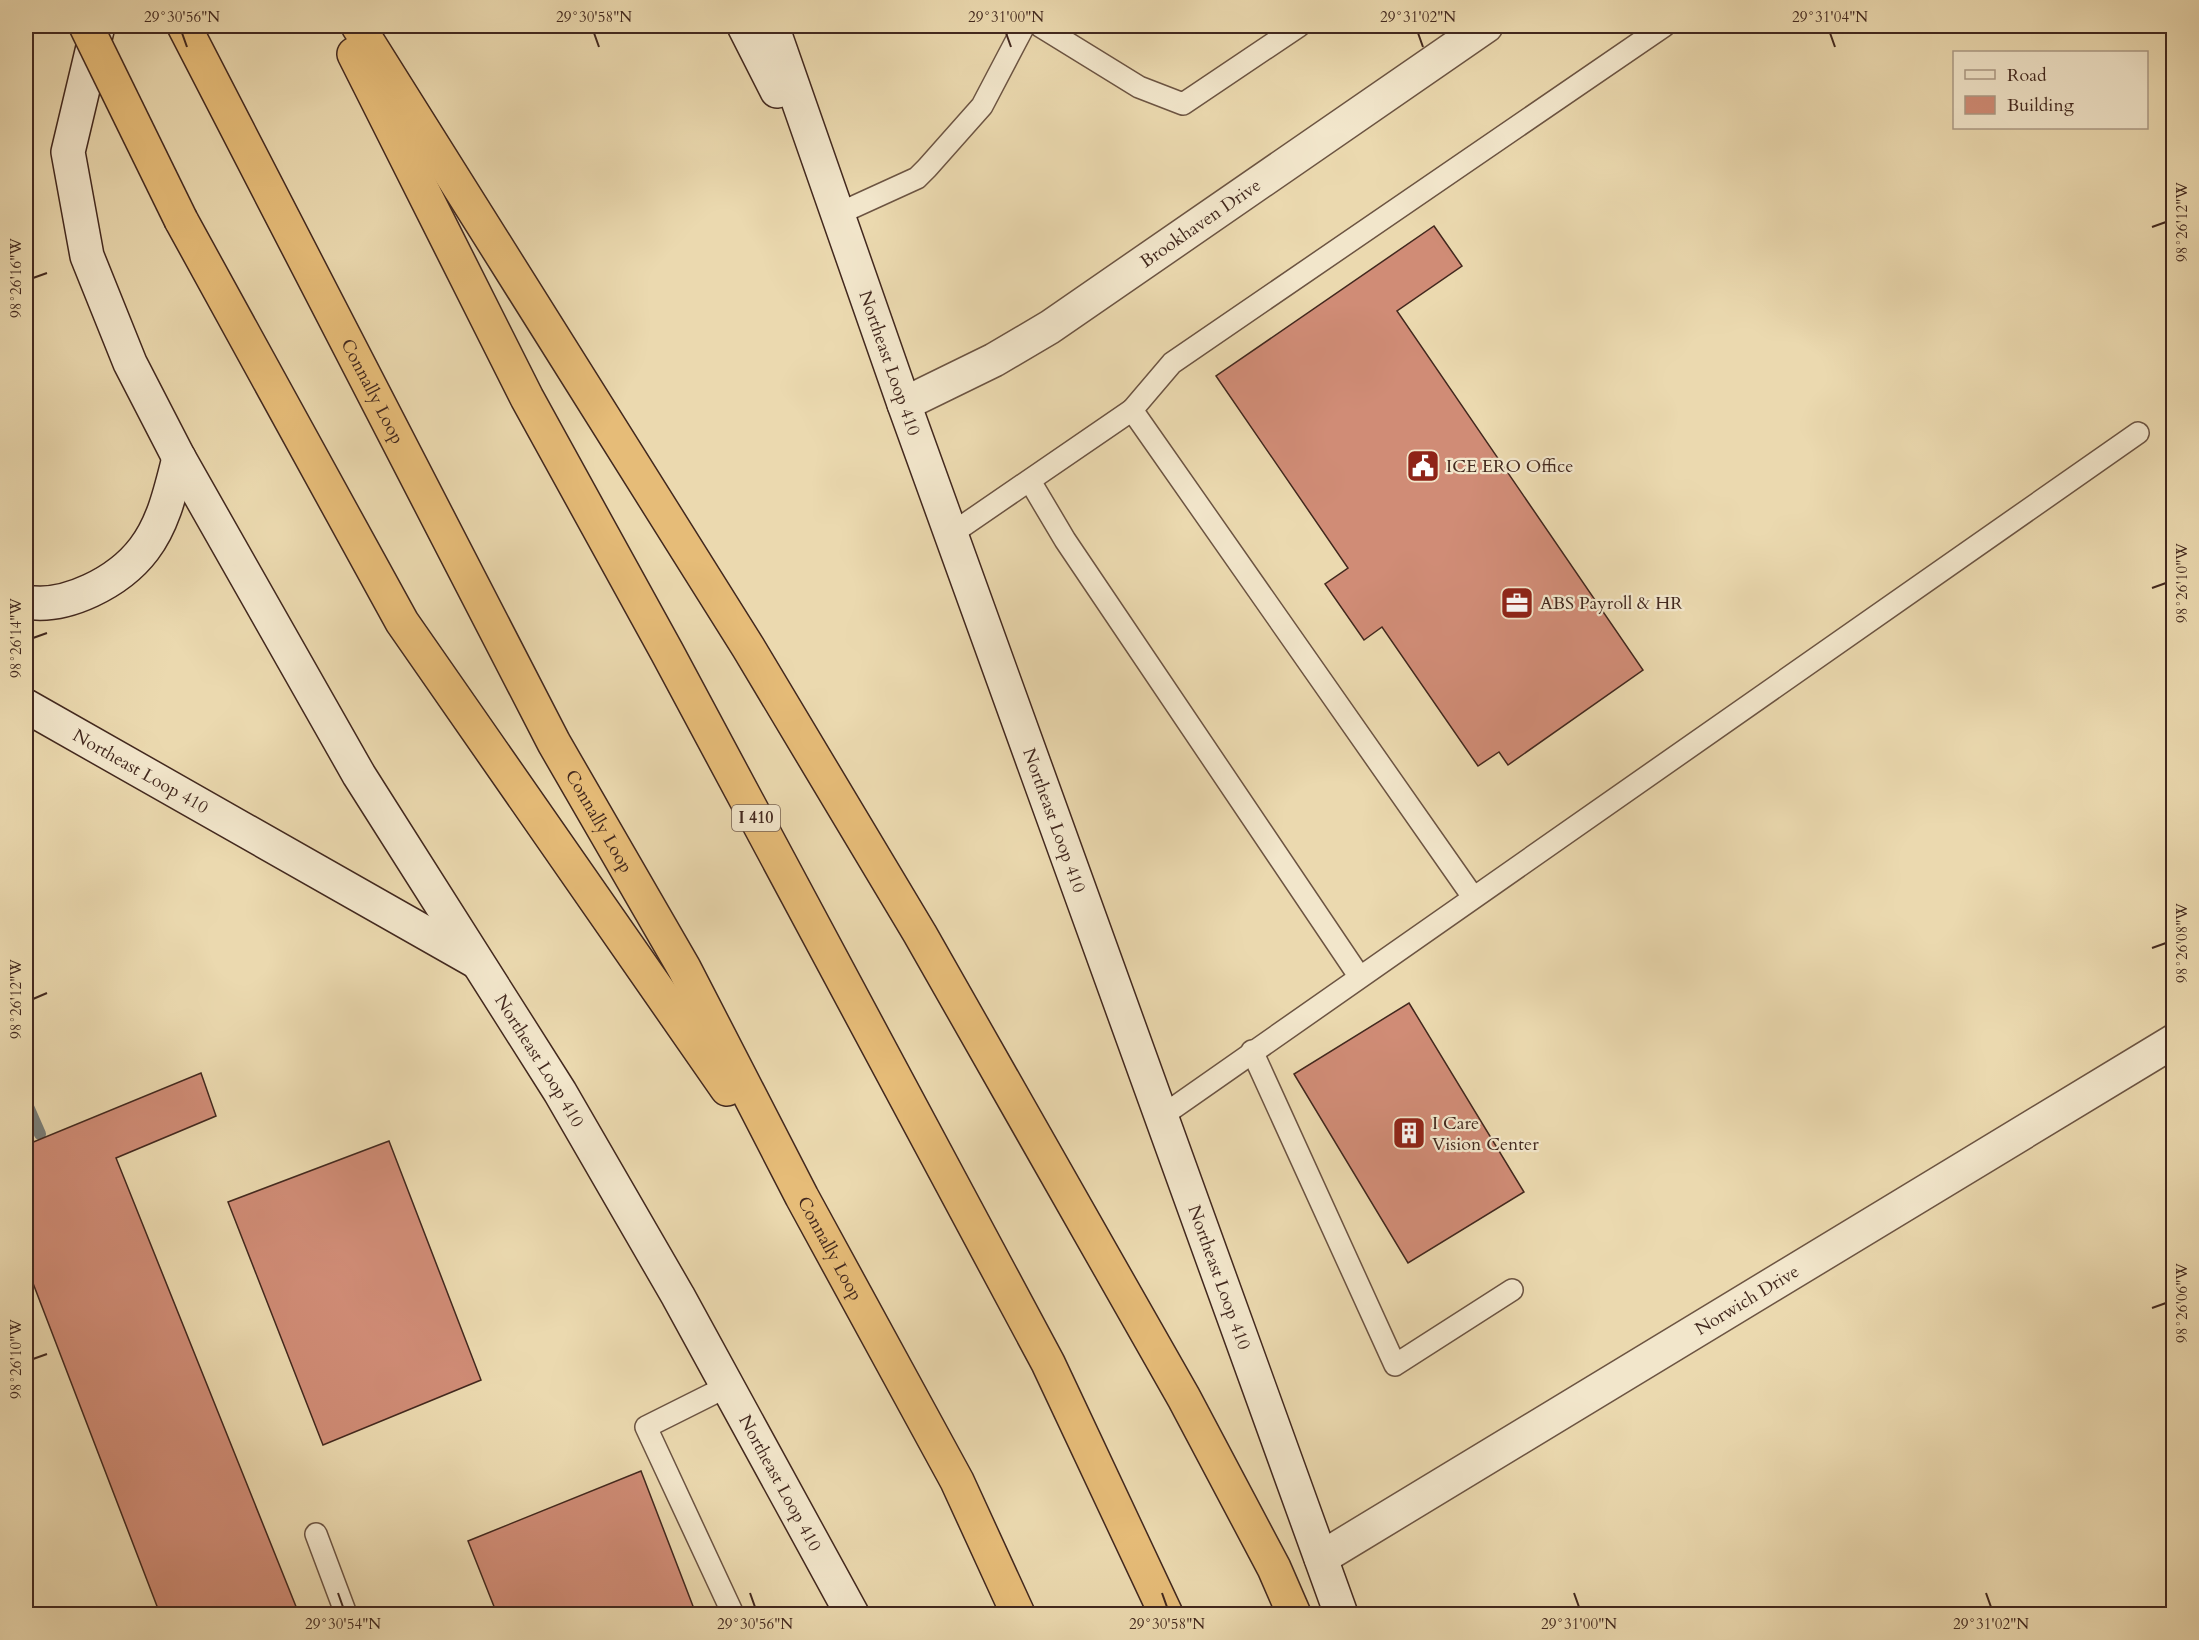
<svg xmlns="http://www.w3.org/2000/svg" width="2199" height="1640" font-family="Cardo,serif">
<rect width="100%" height="100%" fill="#ebd9af"/>
<filter id="stains"><feTurbulence type="fractalNoise" baseFrequency=".00333" numOctaves="4"/><feColorMatrix values="0 0 0 0 .2 0 0 0 0 .09 0 0 0 0 .02 0 0 0 .5 -.17"/></filter>
<radialGradient id="worn" r=".72"><stop offset=".6" stop-color="#630" stop-opacity="0"/><stop offset="1" stop-color="#630" stop-opacity=".3"/></radialGradient>
<g fill="none" stroke-linecap="round" stroke-linejoin="round">
<path stroke="#797e79" stroke-width="12" d="M26,1102L40,1134"/>
</g>
<g fill="#d08c76" stroke="#42281e" stroke-width="1.5">
<path d="M1434,226L1462,266L1397,311L1643,670L1508,765L1499,752L1478,766L1382,627L1364,640L1325,584L1348,568L1216,376Z"/>
<path d="M1409,1003L1524,1192L1408,1263L1294,1074Z"/>
<path d="M201,1073L216,1116L116,1158L299,1614H160L26,1265V1145Z"/>
<path d="M389,1141L481,1380L323,1445L228,1202Z"/>
<path d="M641,1471L696,1614H497L468,1541Z"/>
</g>
<g fill="none" stroke-linecap="round" stroke-linejoin="round">
<defs>
<g id="lane">
<path d="M1040,26L1139,87L1183,104L1299,26"/>
<path d="M838,214L917,178L927,168L982,106L1024,26"/>
<path d="M1132,410L1172,363L1664,26"/>
<path d="M1030,481L1065,540L1359,976"/>
<path d="M951,534L1132,410L1473,897"/>
<path d="M1252,1051L1395,1365L1512,1290"/>
<path d="M1162,1116L2138,433"/>
<path d="M728,1386L646,1427L733,1614"/>
<path d="M316,1534L346,1614"/>
</g>
<g id="street">
<path id="s1" d="M904,404L994,360L1050,327L1486,26"/>
<path id="s2" d="M1321,1558L2174,1041"/>
</g>
<g id="secondary">
<path id="s3" d="M98,26L68,152L87,256L130,363L179,458L359,775L560,1092L678,1296L852,1614"/>
<path d="M744,26L777,91"/>
<path id="s4" d="M772,26L904,404L1341,1614"/>
<path d="M26,602C66,609 119,582 144,549C164,523 171,489 179,458"/>
<path id="s5" d="M26,706L475,961"/>
</g>
<g id="highway">
<path id="s6" d="M184,26L554,743L684,968L802,1197L957,1481L1018,1614"/>
<path d="M358,26L748,647L920,934L1184,1398L1274,1568L1294,1614"/>
<path d="M354,54L527,398L667,652L1048,1363L1166,1614"/>
<path d="M181,220L402,622L727,1089"/>
</g>
</defs>
<use href="#lane" stroke="#6c5442" stroke-width="24"/>
<use href="#street" stroke="#6c5442" stroke-width="36"/>
<use href="#secondary" stroke="#42281e" stroke-width="36"/>
<use href="#highway" stroke="#42281e" stroke-width="36"/>
<use href="#lane" stroke="#f2e6cb" stroke-width="21"/>
<use href="#street" stroke="#f2e6cb" stroke-width="33"/>
<use href="#secondary" stroke="#f2e6cb" stroke-width="33"/>
<use href="#highway" stroke="#e6bc78" stroke-width="33"/>
<defs>
<path id="highway-bridge" d="M86,26L181,220"/>
</defs>
<use href="#highway-bridge" stroke="#42281e" stroke-width="36" stroke-linecap="butt"/>
<use href="#highway-bridge" stroke="#e6bc78" stroke-width="33"/>
</g>
<path fill="none" stroke="#42281e" stroke-width="2" d="M182,33L187,47M594,33L599,47M1006,33L1011,47M1418,33L1423,47M1830,33L1835,47M2152,227L2166,222M33,278L47,273M2152,588L2166,583M33,638L47,633M2152,948L2166,943M33,999L47,993M2152,1308L2166,1303M33,1359L47,1354M338,1593L343,1607M750,1593L755,1607M1162,1593L1167,1607M1574,1593L1579,1607M1986,1593L1991,1607"/>
<defs>
<symbol id="civic-square" viewBox="-11 -11 22 22"><rect x="-9" y="-9" width="18" height="18" rx="4" fill="#8f2418" stroke="#f2e6cb"/><path d="M-.6-6.5H3V-4.5H.6V-3L4-1V1h2V6H-6V1h2V-1L-.6-3ZM-1.2 2.5V6h2.4V2.5Z" fill="#fff"/></symbol>
<symbol id="office-square" viewBox="-11 -11 22 22"><rect x="-9" y="-9" width="18" height="18" rx="4" fill="#8f2418" stroke="#f2e6cb"/><path d="M-6-3h4V-5.5h4V-3h4V5H-6ZM-1-4.5V-3h2v-1.5ZM-6 0V1H6V0Z" fill="#fff"/></symbol>
<symbol id="building-square" viewBox="-11 -11 22 22"><rect x="-9" y="-9" width="18" height="18" rx="4" fill="#8f2418" stroke="#f2e6cb"/><path d="M-4-6H4V6H1V3H-1V6H-4ZM-2.5-4.3h1.7v1.8h-1.7ZM.8-4.3h1.7v1.8H.8ZM-2.5-1h1.7V.8h-1.7ZM.8-1h1.7V.8H.8Z" fill="#fff"/></symbol>
</defs>
<g fill-rule="evenodd">
<use href="#civic-square" x="1404" y="447" width="38" height="38"/>
<use href="#office-square" x="1498" y="584" width="38" height="38"/>
<use href="#building-square" x="1390" y="1114" width="38" height="38"/>
</g>
<g text-anchor="middle" dominant-baseline="central" stroke-width="4.5" stroke-linejoin="round" paint-order="stroke">
<rect fill="#f2e6cb" stroke="#776152" stroke-width="1.5" x="732" y="805" width="48" height="26" rx="4.5"/>
<g font-size="16" font-weight="bold" fill="#42281e">
<text x="756" y="818">I 410</text>
</g>
<g font-size="18" fill="#42281e" stroke="#f2e6cb">
<text stroke="none"><textPath href="#s1" startOffset="348">Brookhaven Drive</textPath></text>
<text stroke="none"><textPath href="#s4" startOffset="357">Northeast Loop 410</textPath></text>
<text stroke="none"><textPath href="#s6" startOffset="411">Connally Loop</textPath></text>
<text stroke="none"><textPath href="#s5" startOffset="132">Northeast Loop 410</textPath></text>
<text stroke="none"><textPath href="#s6" startOffset="897">Connally Loop</textPath></text>
<text stroke="none"><textPath href="#s4" startOffset="843">Northeast Loop 410</textPath></text>
<text stroke="none"><textPath href="#s3" startOffset="1160">Northeast Loop 410</textPath></text>
<text stroke="none"><textPath href="#s6" startOffset="1383">Connally Loop</textPath></text>
<text stroke="none"><textPath href="#s4" startOffset="1329">Northeast Loop 410</textPath></text>
<text stroke="none"><textPath href="#s2" startOffset="498">Norwich Drive</textPath></text>
<text stroke="none"><textPath href="#s3" startOffset="1646">Northeast Loop 410</textPath></text>
</g>
<g font-size="18" fill="#42281e" stroke="#f2e6cb" text-anchor="start">
<text x="1446" y="466">ICE ERO Office</text>
<text x="1540" y="603">ABS Payroll &amp; HR</text>
<text x="1432" y="1123">I Care<tspan x="1432" dy="21">Vision Center</tspan></text>
</g>
</g>
<rect width="2199" height="1640" fill="none" stroke="#ebd9af" stroke-width="66"/>
<rect x="1953" y="51" width="195" height="78" fill="#f2e6cb" stroke="#ac9a86" stroke-width="1.5"/>
<rect x="1965" y="70" width="30" height="9" fill="#f2e6cb" stroke="#ac9a86" stroke-width="1.5"/>
<text x="2007" y="81" font-size="18" fill="#42281e">Road</text>
<rect x="1965" y="96" width="30" height="18" fill="#d08c76" stroke="#ac9a86" stroke-width="1.5"/>
<text x="2007" y="111" font-size="18" fill="#42281e">Building</text>
<rect x="33" y="33" width="2133" height="1574" fill="none" stroke="#42281e" stroke-width="2"/>
<g font-size="15" text-anchor="middle" fill="#42281e">
<text x="182" y="22">29°30'56"N</text>
<text x="594" y="22">29°30'58"N</text>
<text x="1006" y="22">29°31'00"N</text>
<text x="1418" y="22">29°31'02"N</text>
<text x="1830" y="22">29°31'04"N</text>
<text transform="translate(2182 222) rotate(-90)" y="5">98°26'12"W</text>
<text transform="translate(16 278) rotate(-90)" y="5">98°26'16"W</text>
<text transform="translate(2182 583) rotate(-90)" y="5">98°26'10"W</text>
<text transform="translate(16 638) rotate(-90)" y="5">98°26'14"W</text>
<text transform="translate(2182 943) rotate(-90)" y="5">98°26'08"W</text>
<text transform="translate(16 999) rotate(-90)" y="5">98°26'12"W</text>
<text transform="translate(2182 1303) rotate(-90)" y="5">98°26'06"W</text>
<text transform="translate(16 1359) rotate(-90)" y="5">98°26'10"W</text>
<text x="343" y="1629">29°30'54"N</text>
<text x="755" y="1629">29°30'56"N</text>
<text x="1167" y="1629">29°30'58"N</text>
<text x="1579" y="1629">29°31'00"N</text>
<text x="1991" y="1629">29°31'02"N</text>
</g>
<rect width="100%" height="100%" filter="url(#stains)"/>
<rect width="100%" height="100%" fill="url(#worn)"/>
</svg>
